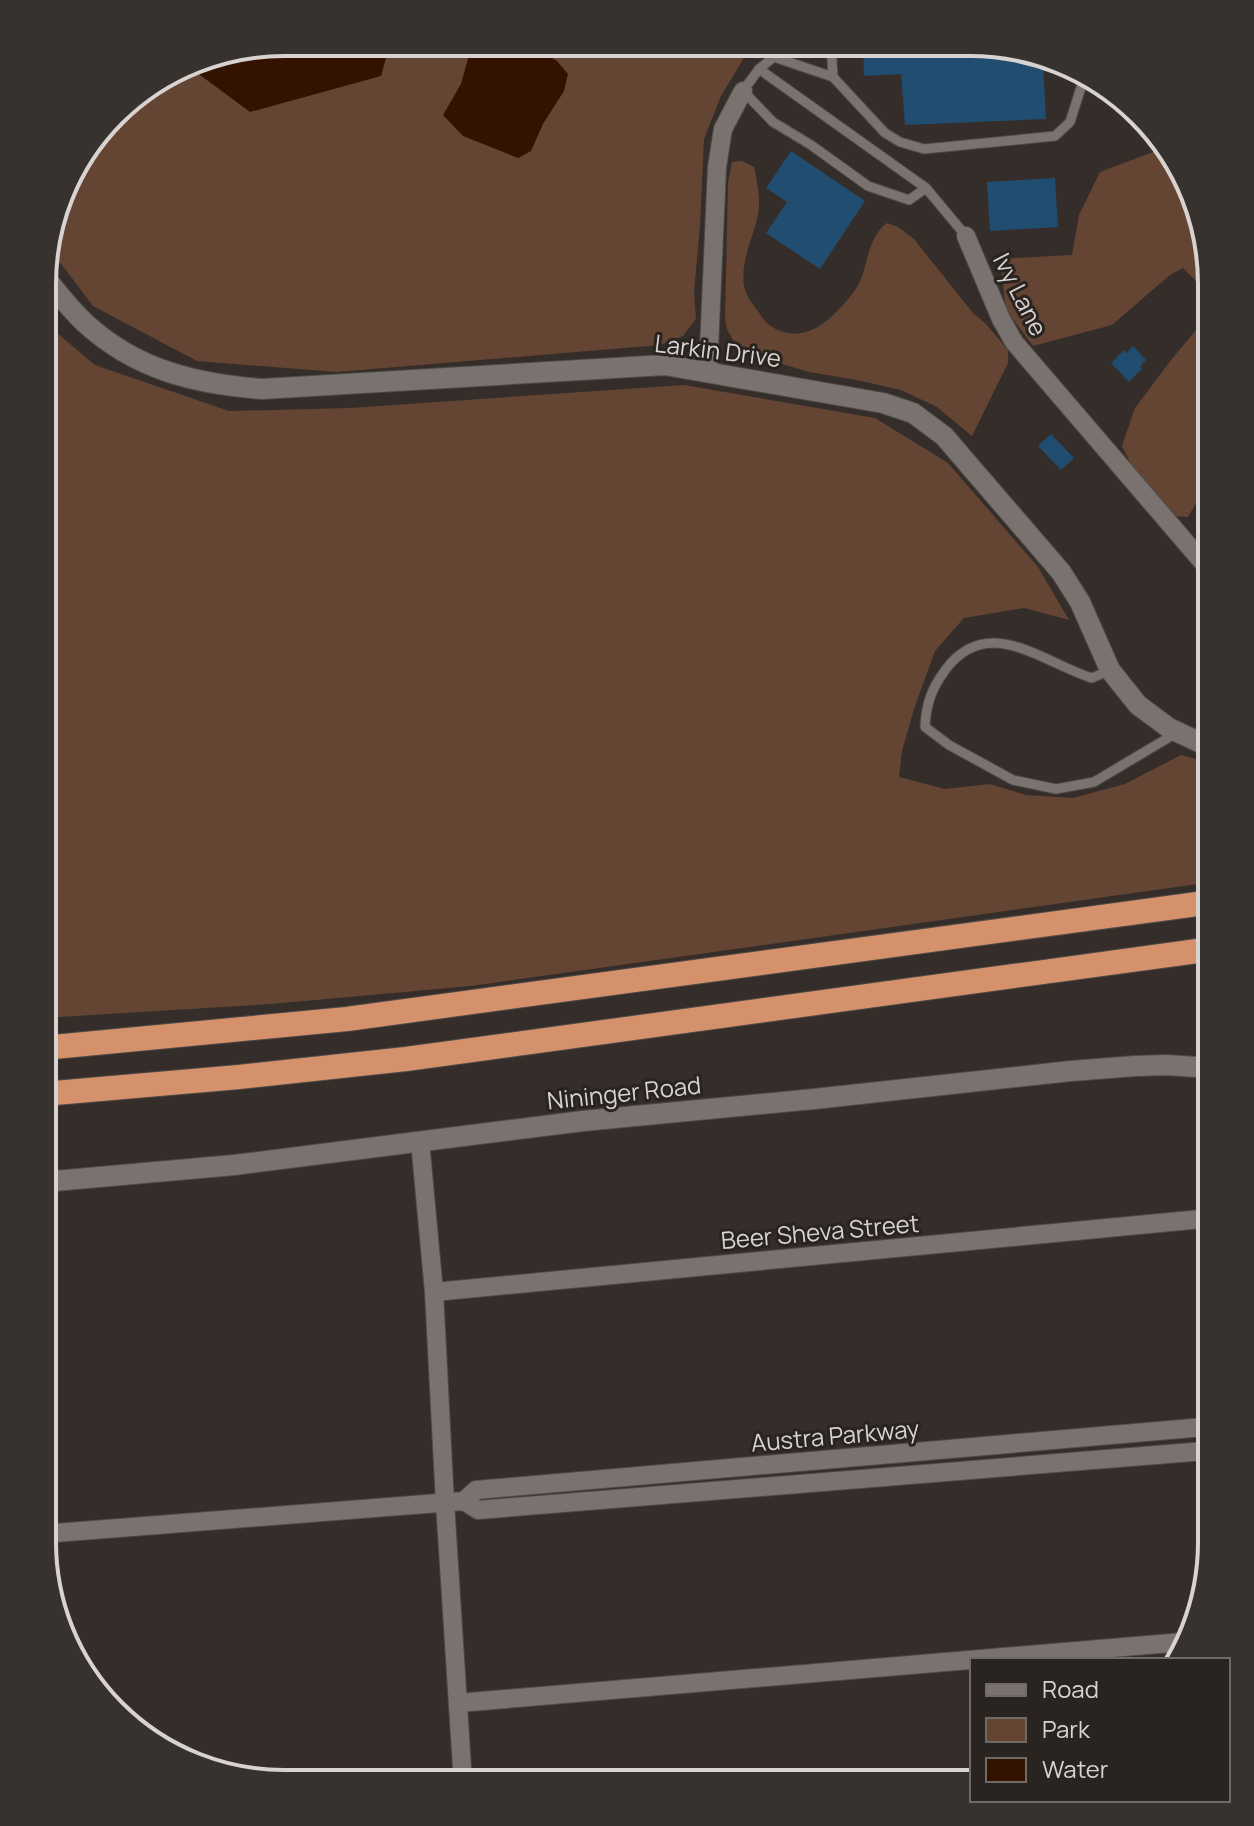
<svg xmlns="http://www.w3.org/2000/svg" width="1254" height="1826" font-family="Manrope,sans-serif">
<rect width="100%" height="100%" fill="#342d2a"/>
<g fill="#644533">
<path d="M390,42L743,43L745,56L721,96L704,139L700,225L694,292L696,319L683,336L660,345L337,372L197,361L93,306L62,265L45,250L74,164L125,102L190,64L192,69L381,76Z"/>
<path d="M1159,143L1187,178L1212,284L1211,477L1188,517L1170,516L1136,475L1122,446L1135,408L1171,360L1206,318L1199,284L1183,268L1170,275L1112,325L1033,346L1006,310L1000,259L1072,255L1079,215L1100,172L1153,152Z"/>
<path d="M742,161L754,167C757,182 761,200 758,215C753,239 737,268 746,293C749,300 755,307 760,314C767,325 775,331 789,333C815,338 838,312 853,293C870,272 864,240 887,223L898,227L914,239L973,313L986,324L1008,350V363L972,436L937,407L901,390L857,380L809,372L749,354L733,340L727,329L725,320L728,183L732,162Z"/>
<path d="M44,322L95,365L229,411L350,408L684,385L875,418L948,463L1038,567L1069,620L1024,608L964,618L935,651L914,709L902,751L899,777L945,789L990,784L1026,795L1073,798L1125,784L1181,755L1212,763V882L471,986L271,1004L43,1018Z"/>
</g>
<g fill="#331300">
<path d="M284,42H390L381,76L250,112L192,69L190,64L206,55Z"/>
<path d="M481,43H527L557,61L568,74L564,91L543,124L531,151L518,158L463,136L443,115L461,84L471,48Z"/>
</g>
<g fill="#214d70">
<path d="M863,44H1002L1043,61L1046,119L905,125L901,74L864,76Z"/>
<path d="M791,151L865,201L820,269L766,233L787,202L766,188Z"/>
<path d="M1055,178L1058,227L990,231L987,182Z"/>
<path d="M1133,346L1146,360L1140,366L1142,369L1129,382L1111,363L1124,350L1126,353Z"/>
<path d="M1051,434L1074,458L1061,470L1038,446Z"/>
</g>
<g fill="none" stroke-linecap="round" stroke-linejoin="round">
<defs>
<g id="service">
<path d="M779,43L774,57L759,69L743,91L773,122L811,145L868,186L909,200L926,188"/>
<path d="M831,44L833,77"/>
<path d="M774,57L833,77L885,133L900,142L924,149L1055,136L1070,122L1084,78"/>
<path d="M759,69L926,188L966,236"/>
<path d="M1110,670L1092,678C1043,663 989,613 946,669C932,688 926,703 925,727L949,745L1013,780L1056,789L1094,782L1178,732"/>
</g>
<g id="minor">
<path d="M966,236L1001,319L1014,342L1212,573"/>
<path d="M708,371L717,167L723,129L743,91"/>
<path d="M420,1141L434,1292L445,1503L463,1783"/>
<path d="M434,1292L1212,1218"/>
<path d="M464,1501L478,1510L1205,1451L1211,1445"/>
<path d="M42,1534L464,1501L476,1490L1204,1427L1211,1433"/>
<path d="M458,1703L1183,1642"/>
</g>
<g id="tertiary">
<path d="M44,276C57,292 70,309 85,323C136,370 196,384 262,389L665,365L883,403L913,413L944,436L1061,572L1080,602L1110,670L1138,705L1169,728L1201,743L1212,746"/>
<path d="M43,1182L234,1165L583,1121L814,1099L1071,1071L1135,1066L1166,1065L1212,1068"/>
</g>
<g id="motorway">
<path d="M43,1048L347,1019L1212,902"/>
<path d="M43,1094L239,1077L406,1059L1212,949"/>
</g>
</defs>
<use href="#service" stroke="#504b47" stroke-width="11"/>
<use href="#minor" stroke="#504b47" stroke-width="20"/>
<use href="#tertiary" stroke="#504b47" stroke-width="22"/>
<use href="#motorway" stroke="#504b47" stroke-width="26"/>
<path stroke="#736d6a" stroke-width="3" stroke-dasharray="4 6" stroke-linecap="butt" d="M748,43L754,58"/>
<use href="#service" stroke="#7a726e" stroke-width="9"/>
<use href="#minor" stroke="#7a726e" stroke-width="18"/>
<use href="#tertiary" stroke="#7a726e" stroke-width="20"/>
<use href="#motorway" stroke="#d5916b" stroke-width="24"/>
</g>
<g text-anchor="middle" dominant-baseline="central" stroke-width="6" stroke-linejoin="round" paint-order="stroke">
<g font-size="24" fill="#d8d3d1" stroke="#2a2420">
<text transform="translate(1021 294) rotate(63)">Ivy Lane</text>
<text transform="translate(718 350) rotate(7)">Larkin Drive</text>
<text transform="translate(624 1092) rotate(-6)">Nininger Road</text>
<text transform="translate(820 1231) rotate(-5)">Beer Sheva Street</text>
<text transform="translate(835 1435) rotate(-5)">Austra Parkway</text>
</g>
</g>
<path d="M0 0H1254V1826H0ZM284 56H970A228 228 0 0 1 1198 284V1542A228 228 0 0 1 970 1770H284A228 228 0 0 1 56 1542V284A228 228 0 0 1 284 56Z" fill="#38322e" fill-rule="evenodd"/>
<path fill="none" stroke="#d8d3d1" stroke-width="4" d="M284 56H970A228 228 0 0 1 1198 284V1542A228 228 0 0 1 970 1770H284A228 228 0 0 1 56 1542V284A228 228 0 0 1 284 56Z"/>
<rect x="970" y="1658" width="260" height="144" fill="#2a2420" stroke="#706a67" stroke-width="2"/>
<rect x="986" y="1684" width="40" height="12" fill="#7a726e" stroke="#706a67" stroke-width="2"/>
<text x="1042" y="1698" font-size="24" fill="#d8d3d1">Road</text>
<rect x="986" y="1718" width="40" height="24" fill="#644533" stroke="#706a67" stroke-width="2"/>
<text x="1042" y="1738" font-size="24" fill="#d8d3d1">Park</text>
<rect x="986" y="1758" width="40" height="24" fill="#331300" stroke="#706a67" stroke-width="2"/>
<text x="1042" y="1778" font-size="24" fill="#d8d3d1">Water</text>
</svg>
